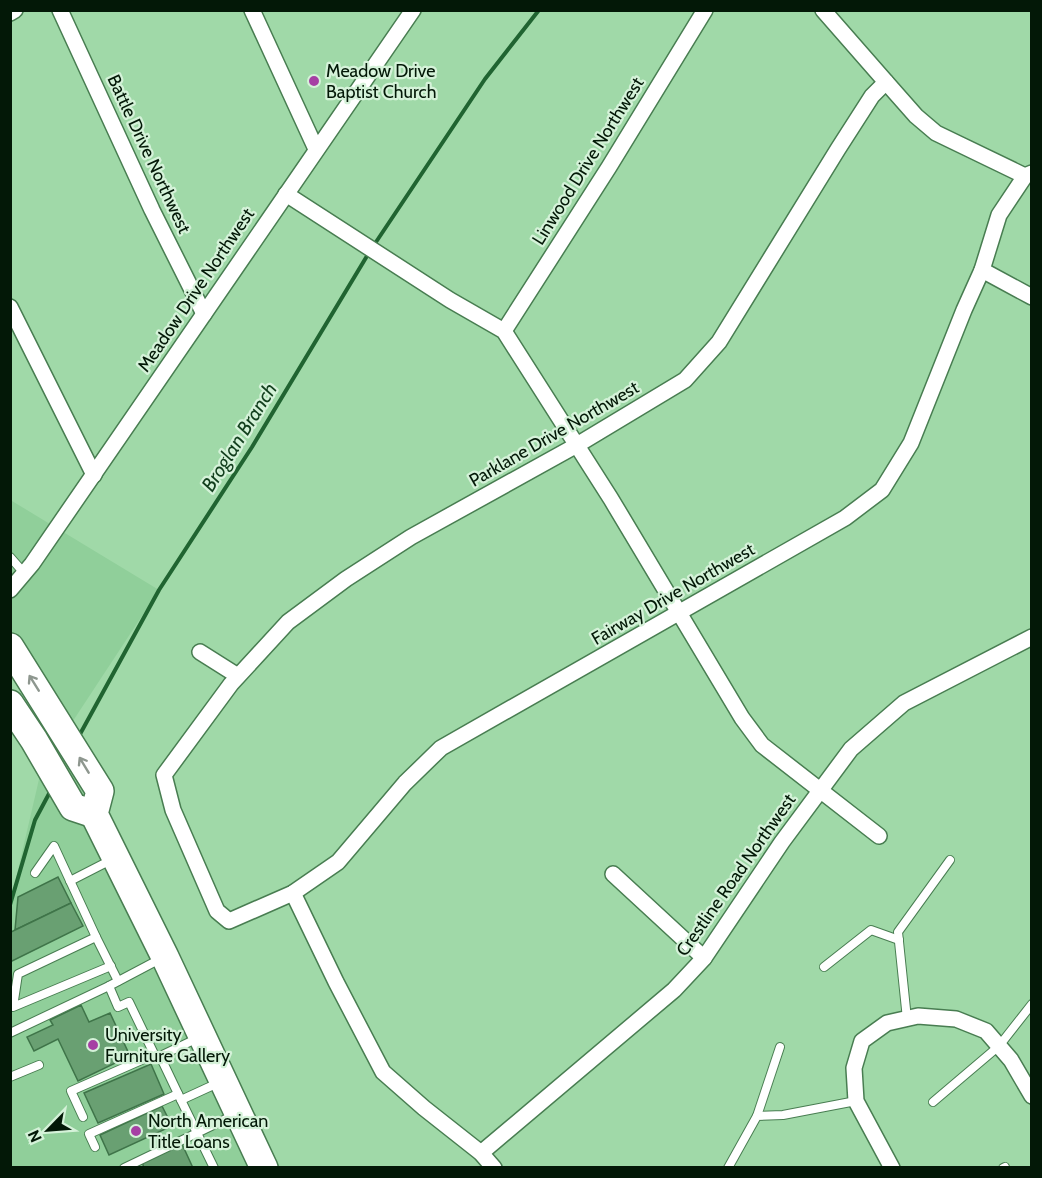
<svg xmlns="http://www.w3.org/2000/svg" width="1042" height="1178" font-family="Cabin,sans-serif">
<rect width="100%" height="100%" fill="#a0d9a8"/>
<path fill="#90cf9a" d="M10,498L12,501L159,590L67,730L280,1167H11V900L40,775L67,730L11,644Z"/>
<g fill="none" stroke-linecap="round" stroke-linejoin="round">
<g stroke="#206431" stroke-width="4">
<path d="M374,245L485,79L539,10"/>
<path d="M79,736L159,590L252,447L370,251"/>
<path d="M10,905L35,820L51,790"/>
</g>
</g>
<g fill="#69a072" stroke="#3f7449" stroke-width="1.5">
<path d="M58,877L71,903L15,930L18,897Z"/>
<path d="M71,903L83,926L10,962L11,932Z"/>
<path d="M81,1005L89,1022L110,1013L130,1056L78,1081L58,1039L34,1051L27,1037L53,1025L50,1020Z"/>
<path d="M151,1064L164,1094L98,1123L84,1093Z"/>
<path d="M162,1106L172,1126L109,1155L100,1135Z"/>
<path d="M182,1144L193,1168H144L142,1162Z"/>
</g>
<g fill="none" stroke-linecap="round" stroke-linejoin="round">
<defs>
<g id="lane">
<path d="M10,557L24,573"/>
<path d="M35,873L54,846L96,937L18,974L13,1007L111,966"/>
<path d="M70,881L111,860"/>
<path d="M96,937L118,981"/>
<path d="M162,958L109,986L118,1007L129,1002L156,1058L198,1038"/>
<path d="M824,967L871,930L899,940"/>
<path d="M907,1019L898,932L950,860"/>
<path d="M10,1033L109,986"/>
<path d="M160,1056L181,1100L218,1083"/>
<path d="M10,1077L39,1065"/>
<path d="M933,1102L999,1046L1032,1004"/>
<path d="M757,1116L780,1047"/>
<path d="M83,1117L71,1091L153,1055"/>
<path d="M95,1147L89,1134L178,1094"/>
<path d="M124,1168L197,1133L181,1100"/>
<path d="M214,1168L197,1133L234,1115"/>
<path d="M728,1168L757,1116L783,1115L856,1101"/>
<path d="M1003,1168L1005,1167"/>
</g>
<g id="street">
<path d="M60,10L152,210L204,314"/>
<path d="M252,10L316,149"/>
<path d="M823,10L886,82L916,116L936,133L1025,176"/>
<path d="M10,13L15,10"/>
<path d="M886,82L872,96L838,149L719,342L685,380L577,445L411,537L346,579L288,622L231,684L164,775L173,810L217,911L229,921L293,893L338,862L405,783L441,748L845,518L882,490L911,443L964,310L982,270L999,215L1025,176L1032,173"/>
<path d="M286,194L450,300L504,331L611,499L742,718L762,745L879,836"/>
<path d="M982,270L1032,297"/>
<path d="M10,307L94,475"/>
<path d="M504,331L609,167L705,10"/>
<path d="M10,590L32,564L413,10"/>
<path d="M200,652L238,676"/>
<path d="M613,874L704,958"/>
<path d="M293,893L336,982L383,1072L424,1108L481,1153L494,1168"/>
<path d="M481,1153L674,990L704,958L782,842L851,749L904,703L1032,637"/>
<path d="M892,1168L856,1101L854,1068L862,1041L887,1023L918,1016L956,1019L986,1031L1011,1060L1032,1096"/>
</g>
<g id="highway">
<path d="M10,647L100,791L94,814L165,957L264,1168"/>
<path d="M10,704L34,740L73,807L94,814"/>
</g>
</defs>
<use href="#lane" stroke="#487d51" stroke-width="10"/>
<use href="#street" stroke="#487d51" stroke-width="18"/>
<use href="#highway" stroke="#487d51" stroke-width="30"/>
<use href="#lane" stroke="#fff" stroke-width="8"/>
<use href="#street" stroke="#fff" stroke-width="15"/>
<use href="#highway" stroke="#fff" stroke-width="27"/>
</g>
<defs><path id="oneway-shaft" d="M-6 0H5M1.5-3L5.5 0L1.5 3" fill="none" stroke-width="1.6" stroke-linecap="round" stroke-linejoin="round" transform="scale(1.5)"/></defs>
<g stroke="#8e978f">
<use href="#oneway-shaft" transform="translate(34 683) rotate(-122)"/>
<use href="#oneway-shaft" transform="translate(84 765) rotate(-121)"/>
</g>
<g fill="#a640a4" stroke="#d5f2d9" stroke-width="2">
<circle cx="314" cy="81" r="6"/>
<circle cx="93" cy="1045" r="6"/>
<circle cx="136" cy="1131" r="6"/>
</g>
<g text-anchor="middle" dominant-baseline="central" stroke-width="4.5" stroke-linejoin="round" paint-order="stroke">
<g font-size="18" fill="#031807" stroke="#d5f2d9" text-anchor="start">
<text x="326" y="71">Meadow Drive<tspan x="326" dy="21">Baptist Church</tspan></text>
<text x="105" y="1035">University<tspan x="105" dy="21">Furniture Gallery</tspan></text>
<text x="148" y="1121">North American<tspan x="148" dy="21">Title Loans</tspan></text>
</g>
<g font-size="18" fill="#031807" stroke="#d5f2d9">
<text transform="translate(149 154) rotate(65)">Battle Drive Northwest</text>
<text transform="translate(588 161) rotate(-58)">Linwood Drive Northwest</text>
<text transform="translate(196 290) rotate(-56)">Meadow Drive Northwest</text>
<text transform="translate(554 434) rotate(-30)">Parklane Drive Northwest</text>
<text transform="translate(673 594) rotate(-30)">Fairway Drive Northwest</text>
<text transform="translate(736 875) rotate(-55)">Crestline Road Northwest</text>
</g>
<g font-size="20" font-style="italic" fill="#123f1d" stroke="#d5f2d9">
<text transform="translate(239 437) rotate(-58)">Broglan Branch</text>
</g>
</g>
<rect width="1042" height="1178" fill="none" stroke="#031807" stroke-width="24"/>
<g transform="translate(48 1130) rotate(245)" stroke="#d5f2d9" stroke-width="4.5" paint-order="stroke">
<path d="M0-4.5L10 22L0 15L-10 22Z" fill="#031807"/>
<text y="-9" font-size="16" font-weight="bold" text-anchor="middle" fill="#031807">N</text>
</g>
</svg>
